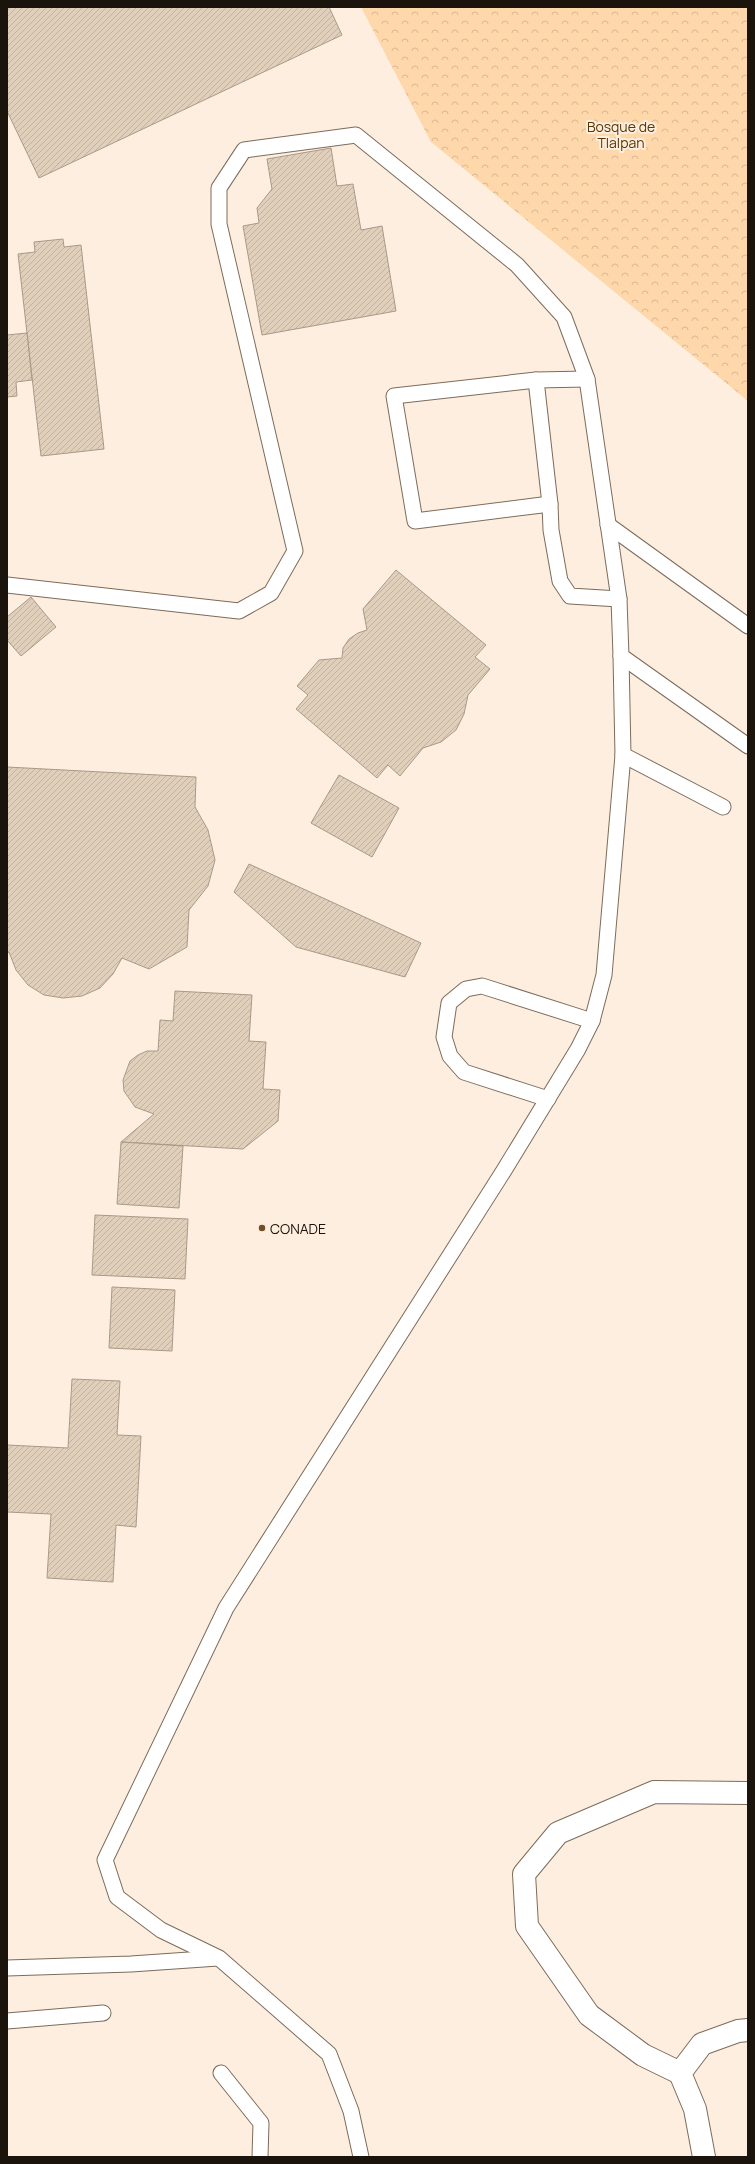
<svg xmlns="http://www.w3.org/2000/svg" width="755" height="2164" font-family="Manrope,sans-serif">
<defs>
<pattern id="park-crowns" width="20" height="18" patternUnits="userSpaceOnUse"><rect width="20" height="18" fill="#fed7ab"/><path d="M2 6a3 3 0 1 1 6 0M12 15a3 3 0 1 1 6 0" fill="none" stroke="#d9b892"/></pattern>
<pattern id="building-hatch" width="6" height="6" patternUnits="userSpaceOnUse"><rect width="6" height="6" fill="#e0cfbb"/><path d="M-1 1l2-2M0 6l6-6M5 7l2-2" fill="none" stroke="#c0b1a0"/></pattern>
</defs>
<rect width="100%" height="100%" fill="#fdeedf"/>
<path fill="url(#park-crowns)" d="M361,7H748V401L431,142Z"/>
<g fill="url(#building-hatch)" stroke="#a99986">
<path d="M7,7H329L342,35L39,178L7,111Z"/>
<path d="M331,148L337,186L353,184L361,230L382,226L396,311L262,335L243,226L259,223L257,208L272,189L267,159Z"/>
<path d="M63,239L64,247L81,245L104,449L41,456L18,254L35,252L34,242Z"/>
<path d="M27,333L32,380L16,382L17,396L7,397V335Z"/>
<path d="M396,570L486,645L475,657L490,669L468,695L464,714L456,730L441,742L423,748L400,776L388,765L377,778L296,709L308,695L297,686L319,660L342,658L343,648L349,639L358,633L367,630L363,609Z"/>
<path d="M31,597L56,627L21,656L7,640V617Z"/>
<path d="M7,767L196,777L195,807L208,830L215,860L208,886L189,910L187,947L149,969L122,958L113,974L100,988L82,996L63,998L44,995L28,985L16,970L9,952L7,953Z"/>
<path d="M339,775L399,808L372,857L311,823Z"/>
<path d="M249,864L421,943L405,977L296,947L234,892Z"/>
<path d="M175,991L252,995L249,1041L266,1042L263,1089L280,1090L278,1121L243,1149L121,1142L154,1114L135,1107L124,1091L123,1080L130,1061L138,1055L147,1051H158L160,1020L173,1021Z"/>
<path d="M121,1142L183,1146L179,1208L117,1204Z"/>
<path d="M95,1215L188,1219L185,1279L92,1275Z"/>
<path d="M112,1287L175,1290L172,1351L109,1348Z"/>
<path d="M72,1379L120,1381L117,1435L141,1436L136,1527L116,1525L113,1582L47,1578L51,1514L7,1512V1445L68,1448Z"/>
</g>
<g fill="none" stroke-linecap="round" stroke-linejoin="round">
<defs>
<g id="service">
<path d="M587,379L536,380L394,396L415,521L550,504L551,530L560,581L570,596L619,599"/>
<path d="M536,380L550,504"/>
<path d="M608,525L748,626"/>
<path d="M7,585L239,611L271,593L295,551L219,224V188L244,150L356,135L517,265L564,317L587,379L619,599L621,656L623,755L604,975L592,1021L578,1049L503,1172L226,1608L105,1860L117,1897L161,1930L219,1958L329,2054L351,2111L361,2157"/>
<path d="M621,656L748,746"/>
<path d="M623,755L723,807"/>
<path d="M548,1099L464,1072L450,1056L444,1037L449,1003L466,989L482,986L592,1021"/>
<path d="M7,1968L131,1964L218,1958"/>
<path d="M7,2021L103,2013"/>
<path d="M221,2073L261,2123L260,2157"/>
</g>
<g id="minor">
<path d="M680,2073L643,2055L589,2015L527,1926L524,1874L558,1833L654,1792L748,1793"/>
<path d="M704,2157L695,2109L680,2073L702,2044L738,2031L748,2030"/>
</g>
</defs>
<use href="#service" stroke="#7c6c5b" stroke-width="17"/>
<use href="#minor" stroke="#7c6c5b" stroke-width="24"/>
<use href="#service" stroke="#fff" stroke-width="15"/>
<use href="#minor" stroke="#fff" stroke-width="22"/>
</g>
<circle fill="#704f26" stroke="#fdeedf" stroke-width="1.5" cx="262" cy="1228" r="4"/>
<g text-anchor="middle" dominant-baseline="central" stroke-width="4" stroke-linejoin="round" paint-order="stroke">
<g font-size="14" fill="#593702" stroke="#fdeedf">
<text x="621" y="126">Bosque de<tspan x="621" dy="16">Tlalpan</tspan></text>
</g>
<g font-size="14" fill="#1a140d" stroke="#fdeedf" text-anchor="start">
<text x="270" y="1228">CONADE</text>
</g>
</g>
<rect width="755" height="2164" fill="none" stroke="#1a140d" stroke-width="16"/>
</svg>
